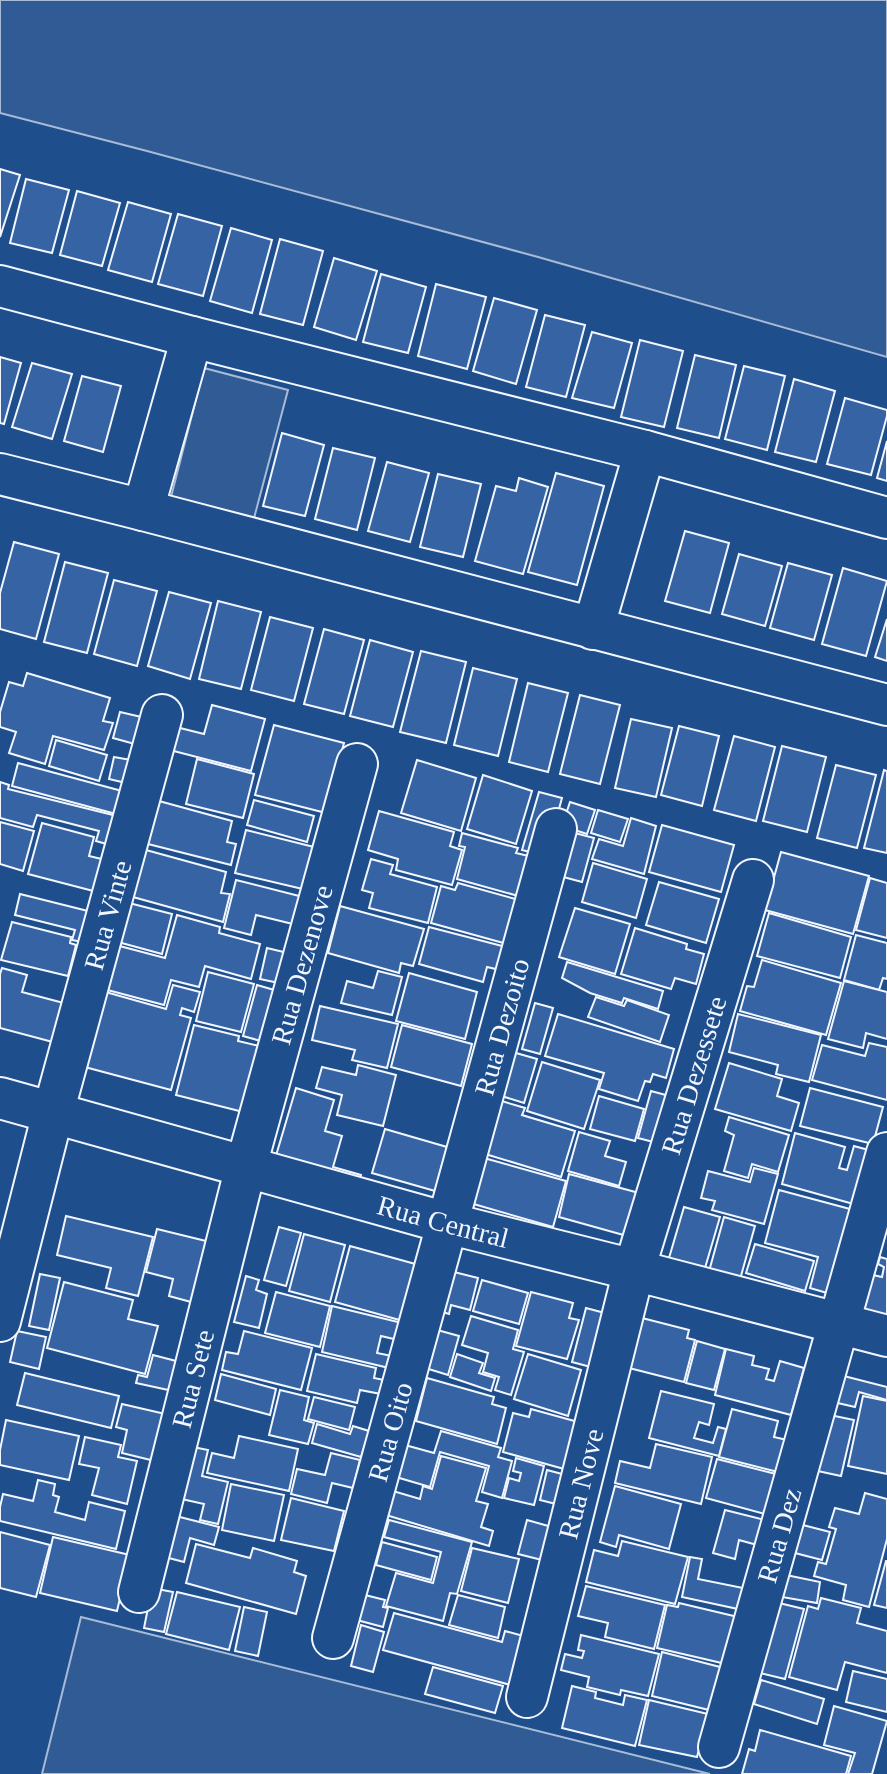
<svg xmlns="http://www.w3.org/2000/svg" width="887" height="1774" font-family="'Times New Roman',serif">
<rect width="100%" height="100%" fill="#1f4e8c"/>
<g fill="#305b95" stroke="#a8bbd7" stroke-width="2">
<path d="M0,0H887V357L538,257L147,151L0,113Z"/>
<path d="M204,368L288,390L253,522L170,501Z"/>
<path d="M81,1617L710,1774H42Z"/>
</g>
<g fill="#3563a3" stroke="#f2f6ff" stroke-width="2">
<path d="M0,169L20,175L0,237Z"/>
<path d="M26,179L69,190L52,253L10,243Z"/>
<path d="M77,191L120,203L102,266L60,255Z"/>
<path d="M128,202L171,214L152,282L108,270Z"/>
<path d="M178,214L222,226L203,296L158,284Z"/>
<path d="M231,228L272,240L252,313L210,301Z"/>
<path d="M280,239L323,251L303,325L260,314Z"/>
<path d="M334,258L377,271L356,340L314,327Z"/>
<path d="M381,274L426,287L408,353L363,342Z"/>
<path d="M436,284L486,297L467,369L418,356Z"/>
<path d="M494,298L537,310L516,384L473,371Z"/>
<path d="M545,315L585,325L566,397L526,387Z"/>
<path d="M592,332L632,343L614,408L572,398Z"/>
<path d="M640,340L683,351L664,427L621,417Z"/>
<path d="M695,355L736,365L719,438L677,428Z"/>
<path d="M0,357L21,363L4,424L0,423Z"/>
<path d="M32,363L72,374L52,439L12,427Z"/>
<path d="M744,366L785,376L767,450L725,439Z"/>
<path d="M82,376L121,386L103,452L64,441Z"/>
<path d="M794,379L835,391L816,462L775,452Z"/>
<path d="M845,398L887,410V416L871,475L827,464Z"/>
<path d="M282,433L324,445L305,516L263,506Z"/>
<path d="M887,441V481L877,478Z"/>
<path d="M333,448L375,458L357,530L315,519Z"/>
<path d="M387,462L429,473L410,542L368,531Z"/>
<path d="M556,473L604,486L577,585L528,572Z"/>
<path d="M438,474L481,484L463,557L420,547Z"/>
<path d="M519,478L548,487L523,574L475,561L496,486L516,491Z"/>
<path d="M685,531L729,543L710,613L665,601Z"/>
<path d="M14,542L59,554L36,639L0,629V593Z"/>
<path d="M739,554L782,566L765,626L722,614Z"/>
<path d="M65,562L108,573L87,653L44,642Z"/>
<path d="M788,563L832,575L814,640L770,628Z"/>
<path d="M843,568L887,581L866,656L822,644Z"/>
<path d="M114,580L157,591L137,666L94,654Z"/>
<path d="M169,592L211,603L190,679L148,666Z"/>
<path d="M218,601L261,612L241,689L199,679Z"/>
<path d="M270,617L313,628L294,701L251,690Z"/>
<path d="M887,619V661L875,657Z"/>
<path d="M324,629L364,640L344,714L304,704Z"/>
<path d="M370,640L413,652L393,727L350,716Z"/>
<path d="M421,651L466,662L446,743L400,732Z"/>
<path d="M473,668L517,679L498,756L454,745Z"/>
<path d="M27,673L110,698L103,721L113,723L104,750L53,736L45,764L9,753L16,732L0,727V712L9,682L23,686Z"/>
<path d="M528,683L568,693L548,772L509,762Z"/>
<path d="M580,695L620,705L600,784L560,774Z"/>
<path d="M212,705L265,719L251,771L166,749L172,726L204,734Z"/>
<path d="M120,712L150,719L142,746L113,738Z"/>
<path d="M631,719L672,728L656,797L615,788Z"/>
<path d="M274,725L344,743L326,813L255,795Z"/>
<path d="M679,726L719,736L702,806L661,795Z"/>
<path d="M734,736L775,747L756,821L714,810Z"/>
<path d="M56,740L107,755L99,781L49,766Z"/>
<path d="M782,746L826,757L807,832L763,821Z"/>
<path d="M114,757L131,760L126,783L109,779Z"/>
<path d="M197,759L254,774L243,818L186,804Z"/>
<path d="M417,760L476,778L461,831L401,813Z"/>
<path d="M18,763L122,791L116,814L12,786Z"/>
<path d="M836,765L876,775L857,848L817,838Z"/>
<path d="M884,770L887,771V853L864,848Z"/>
<path d="M483,775L532,791L516,844L467,829Z"/>
<path d="M0,782L9,785L8,789L117,816L110,845L96,841L99,831L37,815L33,827L0,818Z"/>
<path d="M539,792L562,798L546,856L522,850Z"/>
<path d="M254,800L314,816L307,842L247,825Z"/>
<path d="M159,801L232,821L227,842L236,844L231,865L148,844Z"/>
<path d="M570,802L595,810L587,834L562,826Z"/>
<path d="M598,810L628,819L620,842L591,833Z"/>
<path d="M379,811L454,832L450,846L462,850L452,885L396,870L398,859L368,850Z"/>
<path d="M631,818L656,826L644,874L592,859L599,839L623,846Z"/>
<path d="M0,822L34,831L23,871L0,864Z"/>
<path d="M42,823L94,837L89,856L110,861L101,893L28,874Z"/>
<path d="M662,825L734,845L721,892L649,872Z"/>
<path d="M246,830L318,848L307,890L235,873Z"/>
<path d="M567,831L594,838L582,882L556,875Z"/>
<path d="M462,833L518,848L516,853L533,857L522,897L457,879L465,847L459,846Z"/>
<path d="M146,850L226,872L221,893L230,894L223,922L133,897Z"/>
<path d="M781,852L869,876L853,934L765,910Z"/>
<path d="M371,859L393,865L390,874L437,887L428,923L369,908L373,893L362,890Z"/>
<path d="M593,863L647,879L636,918L582,902Z"/>
<path d="M870,878L887,883V938L856,930Z"/>
<path d="M236,880L311,899L305,927L256,915L251,935L224,928Z"/>
<path d="M659,882L719,899L706,943L646,925Z"/>
<path d="M458,883L519,900L507,944L431,923L441,886L455,890Z"/>
<path d="M20,894L96,913L88,943L72,940L75,930L15,915Z"/>
<path d="M129,903L172,914L162,954L118,942Z"/>
<path d="M340,906L424,929L413,966L401,963L399,973L328,953Z"/>
<path d="M575,908L630,924L615,974L559,957Z"/>
<path d="M769,913L851,937L840,978L757,956Z"/>
<path d="M177,915L220,927L219,933L260,944L251,979L205,966L199,987L171,980L164,1005L100,988L112,944L165,958Z"/>
<path d="M12,922L71,937L70,943L76,945L68,976L1,960Z"/>
<path d="M429,927L506,947L500,970L487,967L483,982L419,964Z"/>
<path d="M635,928L687,944L686,949L704,954L696,984L675,978L671,989L621,974Z"/>
<path d="M856,935L887,943V979L883,978L879,990L844,980Z"/>
<path d="M267,948L296,955L288,985L260,979Z"/>
<path d="M762,960L841,983L826,1035L740,1011L747,986L754,987Z"/>
<path d="M567,962L663,991L658,1009L624,998L622,1003L590,993L562,978Z"/>
<path d="M2,968L27,975L22,992L75,1006L64,1045L0,1028V974Z"/>
<path d="M378,971L402,977L392,1015L341,1003L347,981L373,988Z"/>
<path d="M208,972L254,984L241,1032L196,1021Z"/>
<path d="M409,973L477,992L465,1039L396,1021Z"/>
<path d="M844,981L887,992V1039L866,1033L863,1048L828,1039Z"/>
<path d="M173,985L200,992L194,1012L182,1008L180,1015L191,1018L171,1090L81,1066L102,991L166,1009Z"/>
<path d="M257,985L288,994L275,1045L243,1036Z"/>
<path d="M596,997L624,1006L627,1000L669,1015L660,1042L588,1017Z"/>
<path d="M535,1003L553,1008L540,1054L522,1049Z"/>
<path d="M320,1006L398,1024L387,1068L352,1060L355,1050L312,1040Z"/>
<path d="M558,1014L674,1049L666,1078L653,1074L650,1082L645,1081L638,1101L599,1089L604,1073L545,1056Z"/>
<path d="M738,1014L821,1035L809,1082L776,1074L778,1065L729,1052Z"/>
<path d="M194,1025L239,1036L238,1041L272,1049L255,1115L176,1095Z"/>
<path d="M402,1025L472,1044L461,1086L391,1067Z"/>
<path d="M869,1043L887,1047V1100L812,1080L822,1045L865,1056Z"/>
<path d="M509,1051L537,1059L524,1103L495,1094Z"/>
<path d="M542,1062L600,1080L584,1129L527,1111Z"/>
<path d="M729,1063L782,1079L777,1096L799,1103L791,1131L715,1109Z"/>
<path d="M358,1065L396,1075L383,1126L337,1115L342,1095L316,1088L322,1067L356,1075Z"/>
<path d="M296,1088L334,1100L325,1131L342,1136L333,1167L361,1175L358,1184L275,1159Z"/>
<path d="M810,1088L883,1107L873,1144L800,1126Z"/>
<path d="M651,1091L673,1097L661,1144L638,1138Z"/>
<path d="M599,1096L644,1109L635,1141L590,1129Z"/>
<path d="M498,1100L525,1108L522,1115L575,1131L561,1177L482,1153Z"/>
<path d="M729,1117L789,1135L778,1172L752,1164L748,1178L724,1171L734,1135L725,1131Z"/>
<path d="M385,1129L447,1147L435,1191L372,1173Z"/>
<path d="M579,1132L610,1141L605,1156L626,1162L619,1186L568,1171Z"/>
<path d="M795,1133L845,1147L839,1168L847,1170L854,1146L872,1151L857,1205L782,1184Z"/>
<path d="M484,1158L566,1181L553,1227L470,1203Z"/>
<path d="M754,1168L778,1174L764,1224L712,1210L715,1201L701,1198L708,1171L750,1182Z"/>
<path d="M569,1174L639,1193L627,1236L559,1217Z"/>
<path d="M779,1190L850,1209L827,1293L810,1288L818,1257L765,1243Z"/>
<path d="M684,1207L720,1217L705,1268L669,1258Z"/>
<path d="M66,1216L153,1237L138,1296L106,1288L111,1268L57,1255Z"/>
<path d="M724,1217L755,1226L739,1283L708,1275Z"/>
<path d="M279,1227L301,1233L286,1286L264,1280Z"/>
<path d="M157,1229L206,1241L191,1302L169,1296L173,1279L146,1272Z"/>
<path d="M304,1234L345,1245L330,1302L289,1291Z"/>
<path d="M755,1244L814,1261L805,1291L746,1273Z"/>
<path d="M350,1246L419,1265L403,1321L335,1302Z"/>
<path d="M880,1257L887,1259V1325L862,1318L873,1275L882,1277L884,1267L878,1264Z"/>
<path d="M446,1270L478,1278L470,1310L451,1305L449,1314L436,1310Z"/>
<path d="M40,1274L60,1278L49,1330L29,1326Z"/>
<path d="M246,1276L259,1280L256,1290L267,1294L259,1328L234,1322Z"/>
<path d="M482,1280L528,1293L519,1324L473,1311Z"/>
<path d="M64,1282L133,1300L128,1319L158,1326L145,1374L47,1348Z"/>
<path d="M276,1292L330,1306L320,1347L265,1333Z"/>
<path d="M531,1292L573,1303L569,1318L579,1320L567,1359L516,1346Z"/>
<path d="M332,1306L402,1323L398,1340L381,1336L377,1353L392,1356L389,1368L322,1352Z"/>
<path d="M586,1308L616,1316L602,1370L572,1362Z"/>
<path d="M471,1316L518,1330L513,1349L524,1352L511,1395L495,1390L499,1377L483,1372L488,1353L462,1345Z"/>
<path d="M642,1318L689,1330L687,1338L695,1340L684,1382L629,1368Z"/>
<path d="M430,1328L459,1336L448,1375L419,1366Z"/>
<path d="M17,1331L46,1337L39,1369L10,1362Z"/>
<path d="M244,1331L312,1348L301,1390L222,1370L226,1352L238,1354Z"/>
<path d="M697,1341L725,1349L714,1390L686,1383Z"/>
<path d="M726,1349L754,1356L752,1365L769,1369L766,1379L774,1381L780,1361L804,1368L791,1415L715,1395Z"/>
<path d="M316,1354L376,1368L374,1378L384,1380L381,1394L360,1390L357,1403L307,1391Z"/>
<path d="M457,1354L483,1363L479,1373L495,1378L491,1391L450,1377Z"/>
<path d="M528,1354L581,1370L568,1416L514,1399Z"/>
<path d="M153,1355L180,1362L173,1391L136,1383L138,1375L147,1377Z"/>
<path d="M25,1373L119,1396L111,1428L17,1405Z"/>
<path d="M221,1374L276,1389L270,1415L215,1400Z"/>
<path d="M836,1374L887,1387V1400L859,1392L855,1407L829,1401Z"/>
<path d="M427,1378L494,1397L492,1404L506,1408L497,1444L416,1421Z"/>
<path d="M280,1390L309,1397L304,1420L314,1423L308,1444L269,1435Z"/>
<path d="M661,1391L714,1404L709,1425L699,1422L694,1438L713,1443L718,1427L726,1429L719,1456L649,1438Z"/>
<path d="M863,1396L887,1401V1474L848,1466Z"/>
<path d="M314,1397L355,1407L349,1430L308,1419Z"/>
<path d="M122,1404L174,1416L163,1463L122,1453L127,1430L116,1427Z"/>
<path d="M531,1409L578,1422L564,1469L503,1452L513,1413L529,1417Z"/>
<path d="M732,1409L778,1421L774,1437L787,1440L778,1472L719,1457Z"/>
<path d="M825,1414L854,1420L841,1476L813,1470Z"/>
<path d="M6,1420L79,1436L69,1480L0,1465V1450Z"/>
<path d="M317,1424L350,1434L353,1426L369,1431L361,1457L312,1443Z"/>
<path d="M441,1431L501,1448L498,1457L512,1461L502,1498L482,1492L489,1466L440,1452L430,1487L396,1477L405,1445L434,1453Z"/>
<path d="M239,1436L298,1449L289,1491L207,1473L212,1453L234,1458Z"/>
<path d="M85,1437L121,1445L118,1457L137,1461L127,1504L92,1495L99,1468L79,1464Z"/>
<path d="M656,1444L712,1457L701,1504L615,1483L620,1461L650,1468Z"/>
<path d="M188,1446L208,1450L202,1476L228,1482L218,1524L200,1520L204,1504L177,1498Z"/>
<path d="M331,1453L360,1460L353,1488L332,1483L327,1503L291,1494L297,1469L325,1475Z"/>
<path d="M441,1456L486,1468L476,1501L488,1504L481,1527L493,1531L489,1546L386,1515L393,1491L420,1499L423,1486L432,1489Z"/>
<path d="M516,1458L544,1466L534,1505L504,1498L509,1478L519,1481L521,1473L513,1471Z"/>
<path d="M717,1459L776,1474L765,1514L706,1498Z"/>
<path d="M547,1470L562,1474L558,1488L568,1490L564,1506L540,1500Z"/>
<path d="M38,1480L55,1484L53,1495L59,1497L55,1512L85,1520L89,1502L125,1511L116,1549L0,1521V1507L3,1494L33,1501Z"/>
<path d="M231,1484L284,1495L274,1541L222,1530Z"/>
<path d="M615,1486L681,1504L669,1549L619,1535L616,1547L600,1542Z"/>
<path d="M865,1493L887,1499V1539L869,1607L843,1600L846,1585L814,1576L818,1562L826,1564L836,1529L829,1527L835,1508L859,1514Z"/>
<path d="M291,1498L344,1511L334,1551L281,1540Z"/>
<path d="M725,1510L765,1520L768,1548L739,1540L735,1559L713,1553Z"/>
<path d="M172,1515L219,1527L214,1545L190,1538L184,1562L161,1556Z"/>
<path d="M389,1520L472,1542L457,1594L450,1593L443,1621L386,1606L396,1573L433,1583L441,1552L384,1537Z"/>
<path d="M527,1520L559,1529L550,1562L518,1554Z"/>
<path d="M799,1524L830,1532L822,1560L791,1552Z"/>
<path d="M0,1532L50,1545L36,1597L0,1588Z"/>
<path d="M53,1537L130,1555L117,1611L40,1593Z"/>
<path d="M622,1541L688,1557L675,1604L586,1582L594,1550L618,1556Z"/>
<path d="M382,1542L437,1557L431,1580L376,1565Z"/>
<path d="M196,1544L250,1558L253,1548L297,1561L294,1572L306,1576L296,1614L186,1583Z"/>
<path d="M472,1548L519,1559L508,1603L461,1591Z"/>
<path d="M690,1557L702,1559L698,1579L743,1588L738,1609L682,1597Z"/>
<path d="M886,1561H887V1608L874,1605Z"/>
<path d="M786,1575L820,1582L817,1603L782,1597Z"/>
<path d="M586,1586L665,1605L654,1649L605,1637L608,1623L578,1616Z"/>
<path d="M152,1588L173,1592L164,1632L144,1628Z"/>
<path d="M177,1592L240,1607L229,1650L166,1634Z"/>
<path d="M361,1594L385,1600L383,1607L388,1608L383,1627L353,1619Z"/>
<path d="M458,1595L505,1607L498,1638L449,1625Z"/>
<path d="M821,1598L861,1608L857,1623L887,1631V1673L845,1662L837,1690L789,1677L808,1606L818,1609Z"/>
<path d="M679,1603L738,1617L726,1664L657,1648L667,1605L678,1607Z"/>
<path d="M779,1603L804,1609L785,1679L760,1673Z"/>
<path d="M244,1607L267,1612L258,1656L235,1651Z"/>
<path d="M394,1613L502,1642L505,1631L527,1637L514,1686L383,1650Z"/>
<path d="M361,1625L384,1632L373,1672L351,1666Z"/>
<path d="M581,1635L659,1654L648,1696L621,1690L620,1695L587,1687L589,1677L561,1670L565,1654L582,1658L584,1651L578,1650Z"/>
<path d="M662,1652L724,1668L713,1711L652,1696Z"/>
<path d="M433,1667L503,1686L495,1713L425,1694Z"/>
<path d="M853,1671L887,1679V1712L846,1702Z"/>
<path d="M761,1680L824,1699L817,1724L754,1704Z"/>
<path d="M572,1686L596,1692L595,1698L623,1705L625,1695L647,1700L635,1746L562,1728Z"/>
<path d="M649,1700L708,1714L697,1757L639,1745Z"/>
<path d="M834,1706L887,1721L872,1774H848L855,1753L824,1745Z"/>
<path d="M760,1730L851,1756L846,1774H742L749,1749L755,1751Z"/>
</g>
<g fill="none" stroke-linecap="round" stroke-linejoin="round">
<defs>
<g id="street">
<path d="M0,286L192,337L645,451L887,518"/>
<path d="M0,474L143,510L887,705"/>
<path d="M143,510L192,337"/>
<path d="M593,629L645,451"/>
<path id="s1" d="M0,1098L447,1223L634,1270L887,1336"/>
<path id="s2" d="M0,1321L53,1113L162,715"/>
<path id="s3" d="M139,1592L246,1166L357,764"/>
<path id="s4" d="M333,1638L556,829"/>
<path id="s5" d="M527,1697L634,1270L753,880"/>
<path id="s6" d="M719,1747L887,1153"/>
</g>
</defs>
<use href="#street" stroke="#f2f6ff" stroke-width="44"/>
<use href="#street" stroke="#1f4e8c" stroke-width="40"/>
</g>
<g text-anchor="middle" dominant-baseline="central" stroke-width="6" stroke-linejoin="round" paint-order="stroke">
<g font-size="28" fill="#f2f6ff" stroke="#1f4e8c">
<text stroke="none"><textPath href="#s2" startOffset="420">Rua Vinte</textPath></text>
<text stroke="none"><textPath href="#s3" startOffset="648">Rua Dezenove</textPath></text>
<text stroke="none"><textPath href="#s4" startOffset="634">Rua Dezoito</textPath></text>
<text stroke="none"><textPath href="#s5" startOffset="644">Rua Dezessete</textPath></text>
<text stroke="none"><textPath href="#s1" startOffset="460">Rua Central</textPath></text>
<text stroke="none"><textPath href="#s3" startOffset="220">Rua Sete</textPath></text>
<text stroke="none"><textPath href="#s4" startOffset="214">Rua Oito</textPath></text>
<text stroke="none"><textPath href="#s5" startOffset="220">Rua Nove</textPath></text>
<text stroke="none"><textPath href="#s6" startOffset="220">Rua Dez</textPath></text>
</g>
</g>
</svg>
